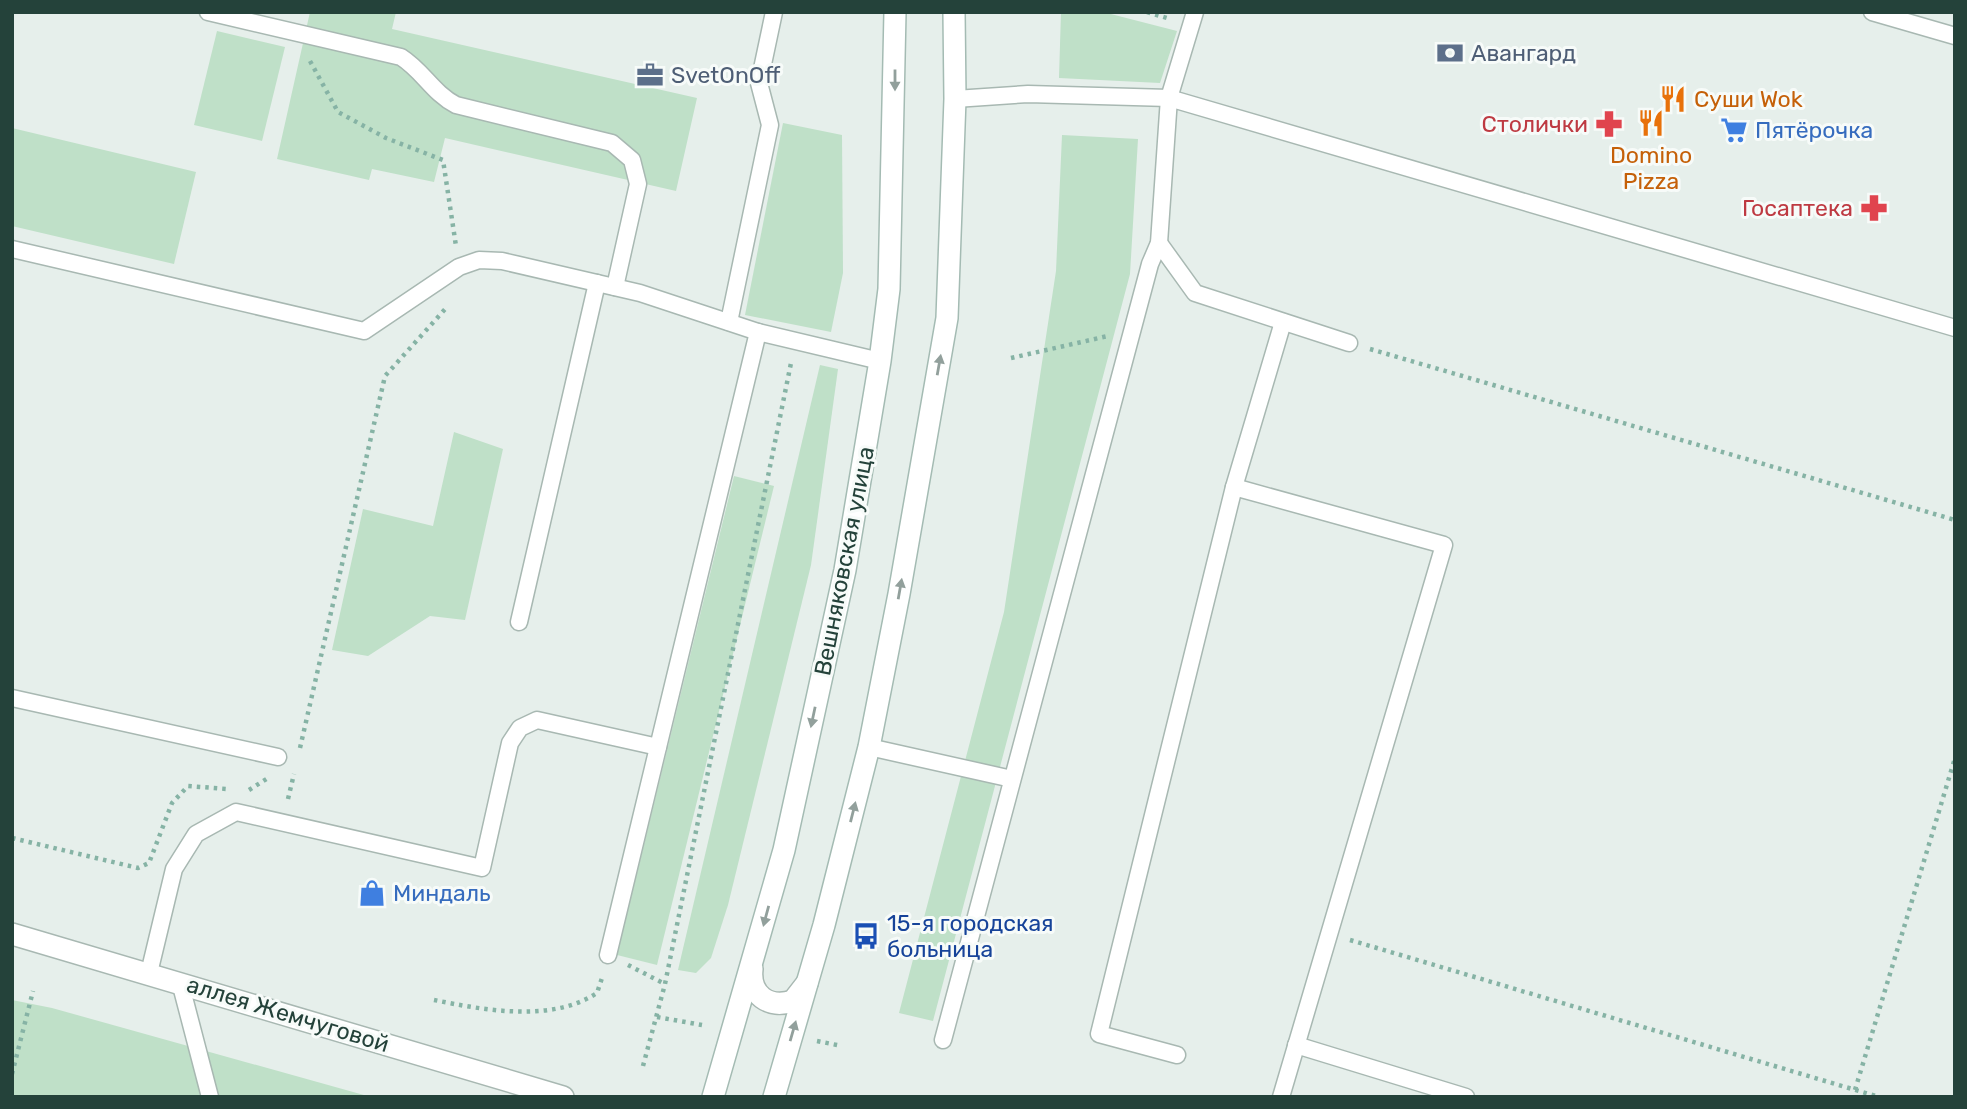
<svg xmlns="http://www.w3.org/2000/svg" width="1967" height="1109" font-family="Rubik,sans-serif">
<rect width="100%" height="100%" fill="#e6efeb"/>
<g fill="#bfe0c8">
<path d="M310,12H396L392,29L697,98L676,191L445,138L434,182L372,169L369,180L277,159Z"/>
<path d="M1061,12H1103L1177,31L1160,83L1059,78Z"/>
<path d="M217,31L285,47L262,141L194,125Z"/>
<path d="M783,123L842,135L843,273L831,332L745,315Z"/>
<path d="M12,128L196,172L174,264L12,226Z"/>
<path d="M1062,135L1138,139L1130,274L933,1021L899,1013L1004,612L1056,271Z"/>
<path d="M820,365L838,369L811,565L728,905L711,958L696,973L678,970Z"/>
<path d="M454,432L503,449L465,620L430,616L368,656L332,650L363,509L433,526Z"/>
<path d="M734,476L774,486L657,965L617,955Z"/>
<path d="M12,1000L52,1008L371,1097H12Z"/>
</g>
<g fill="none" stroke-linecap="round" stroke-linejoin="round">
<defs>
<g id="service">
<path d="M208,12L401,57C423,71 433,93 456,105L612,143L632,160L638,184L615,287"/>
<path d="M1872,12L1955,36"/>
<path d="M955,99L1028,94L1169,98L1955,328"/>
<path d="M1159,243L1195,293L1349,343"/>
<path d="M12,249L364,331L459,267L479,260L502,261L640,293L758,332L880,361"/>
<path d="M729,322L770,125L759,83L774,12"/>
<path d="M519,622L597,283"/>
<path d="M12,698L278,757"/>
<path d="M869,747L1012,779"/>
<path d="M608,955L758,332"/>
<path d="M149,973L174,869L196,834L236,812L482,868L510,743L520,728L537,720L658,747"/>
<path d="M180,982L210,1097"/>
<path d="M943,1040L1150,264L1159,243L1169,98L1195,12"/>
<path d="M1296,1045L1466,1097"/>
<path d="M1177,1055L1099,1034L1234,487"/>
<path d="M1281,1097L1444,545L1234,487L1283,322"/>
</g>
<path id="minor" d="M752,969C749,995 769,1009 793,1001L807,983"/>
<path id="tertiary" d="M12,934L563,1097"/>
<g id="secondary">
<path d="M713,1097L784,850L845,570L880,361L889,289L895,12"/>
<path d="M774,1097L824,925L869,747L899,594L947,318L955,99L954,12"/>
</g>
</defs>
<use href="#service" stroke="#a8b8b2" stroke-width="19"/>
<use href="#minor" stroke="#a8b8b2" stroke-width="24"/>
<use href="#tertiary" stroke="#a8b8b2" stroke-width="24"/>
<use href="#secondary" stroke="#a4bbb3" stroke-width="24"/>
<g stroke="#86b3a5" stroke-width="4.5" stroke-dasharray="3.5 5" stroke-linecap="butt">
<path d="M1147,12L1170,19"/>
<path d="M310,61L338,112L386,138L443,160L456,246"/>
<path d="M1370,349L1955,520"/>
<path d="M1011,358L1108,336"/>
<path d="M300,748L385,376L447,307"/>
<path d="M249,790L268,778"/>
<path d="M288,799L294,774"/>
<path d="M12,838L138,868L149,863L172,803L188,786L227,789"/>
<path d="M1350,940L1879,1097"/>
<path d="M628,965L665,984"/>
<path d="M434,1000C484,1010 551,1023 597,993L603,975"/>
<path d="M657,1017L702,1025"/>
<path d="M817,1041L842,1046"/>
<path d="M643,1066L665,984L791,363"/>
<path d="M12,1074L33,991"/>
<path d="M1855,1090L1955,758"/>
</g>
<use href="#service" stroke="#fff" stroke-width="16"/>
<use href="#minor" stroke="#fff" stroke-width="21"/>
<use href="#tertiary" stroke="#fff" stroke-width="21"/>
<use href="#secondary" stroke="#fff" stroke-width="21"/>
</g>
<defs><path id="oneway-solid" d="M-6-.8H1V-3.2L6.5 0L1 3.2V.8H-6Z" transform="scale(1.75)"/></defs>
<g fill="#92a09c">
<use href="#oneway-solid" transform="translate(895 80) rotate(90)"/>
<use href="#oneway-solid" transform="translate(939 365) rotate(-80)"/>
<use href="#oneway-solid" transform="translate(900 589) rotate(-80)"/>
<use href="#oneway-solid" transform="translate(813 717) rotate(102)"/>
<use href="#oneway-solid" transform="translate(853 812) rotate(-76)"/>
<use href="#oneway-solid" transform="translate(766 916) rotate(105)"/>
<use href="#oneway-solid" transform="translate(793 1031) rotate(-74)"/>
</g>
<defs>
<symbol id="bank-bare" viewBox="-9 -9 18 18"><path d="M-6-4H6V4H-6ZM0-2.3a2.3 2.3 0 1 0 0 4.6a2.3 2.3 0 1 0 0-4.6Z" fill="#5c6f8a" stroke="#f7fbf9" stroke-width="2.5" paint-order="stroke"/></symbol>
<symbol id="office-bare" viewBox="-9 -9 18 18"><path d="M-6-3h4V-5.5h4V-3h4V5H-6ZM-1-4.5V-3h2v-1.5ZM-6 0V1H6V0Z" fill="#5c6f8a" stroke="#f7fbf9" stroke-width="2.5" paint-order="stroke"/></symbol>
<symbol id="restaurant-bare" viewBox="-9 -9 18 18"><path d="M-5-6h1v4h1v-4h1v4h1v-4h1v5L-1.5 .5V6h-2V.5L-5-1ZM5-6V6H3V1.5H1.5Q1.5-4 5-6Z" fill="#e8710a" stroke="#f7fbf9" stroke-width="2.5" paint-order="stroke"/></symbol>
<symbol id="pharmacy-bare" viewBox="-9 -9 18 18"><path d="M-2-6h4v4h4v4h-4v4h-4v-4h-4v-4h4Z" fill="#e0444e" stroke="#f7fbf9" stroke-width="2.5" paint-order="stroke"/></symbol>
<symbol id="supermarket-bare" viewBox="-9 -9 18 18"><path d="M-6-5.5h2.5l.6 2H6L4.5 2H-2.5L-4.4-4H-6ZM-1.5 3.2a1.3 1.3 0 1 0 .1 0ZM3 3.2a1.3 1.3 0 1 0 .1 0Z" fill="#3f7fe0" stroke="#f7fbf9" stroke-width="2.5" paint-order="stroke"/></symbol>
<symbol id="shop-bare" viewBox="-9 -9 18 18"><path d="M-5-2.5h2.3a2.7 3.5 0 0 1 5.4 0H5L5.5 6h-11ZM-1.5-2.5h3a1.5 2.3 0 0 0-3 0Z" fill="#3f7fe0" stroke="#f7fbf9" stroke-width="2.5" paint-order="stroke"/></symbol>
<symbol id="bus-bare" viewBox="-9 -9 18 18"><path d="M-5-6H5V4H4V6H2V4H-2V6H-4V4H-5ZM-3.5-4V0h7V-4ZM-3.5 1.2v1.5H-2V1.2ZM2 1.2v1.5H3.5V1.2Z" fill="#1a4fb4" stroke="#f7fbf9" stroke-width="2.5" paint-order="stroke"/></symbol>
</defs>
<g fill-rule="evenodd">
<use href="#bank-bare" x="1431" y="34" width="38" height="38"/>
<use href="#office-bare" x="631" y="56" width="38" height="38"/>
<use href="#restaurant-bare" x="1654" y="80" width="38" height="38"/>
<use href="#restaurant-bare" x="1632" y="104" width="38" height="38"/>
<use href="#pharmacy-bare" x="1590" y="105" width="38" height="38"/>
<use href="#supermarket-bare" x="1715" y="111" width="38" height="38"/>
<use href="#pharmacy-bare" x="1855" y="189" width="38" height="38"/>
<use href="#shop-bare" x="353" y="874" width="38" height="38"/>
<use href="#bus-bare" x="847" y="917" width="38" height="38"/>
</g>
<g text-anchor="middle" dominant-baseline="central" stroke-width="6" stroke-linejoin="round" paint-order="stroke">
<g font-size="23" fill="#4e5e75" stroke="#f7fbf9" text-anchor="start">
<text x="1471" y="53">Авангард</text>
<text x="671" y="75">SvetOnOff</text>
</g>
<g font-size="23" fill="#c56008" stroke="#f7fbf9" text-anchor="start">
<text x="1694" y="99">Суши Wok</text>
<text x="1651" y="155" text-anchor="middle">Domino<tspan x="1651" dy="26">Pizza</tspan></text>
</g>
<g font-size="23" fill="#be3a42" stroke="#f7fbf9" text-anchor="end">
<text x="1588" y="124">Столички</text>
<text x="1853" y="208">Госаптека</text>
</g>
<g font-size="23" fill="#366cbe" stroke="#f7fbf9" text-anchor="start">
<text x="1755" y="130">Пятёрочка</text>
<text x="393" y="893">Миндаль</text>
</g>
<g font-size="23" fill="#24423a" stroke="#f7fbf9">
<text transform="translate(844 561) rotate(-79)">Вешняковская улица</text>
<text transform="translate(288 1014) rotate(17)">аллея Жемчуговой</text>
</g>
<g font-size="23" fill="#164399" stroke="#f7fbf9" text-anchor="start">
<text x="887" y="923">15-я городская<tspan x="887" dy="26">больница</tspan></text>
</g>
</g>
<rect width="1967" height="1109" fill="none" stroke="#24423a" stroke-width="28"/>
</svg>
